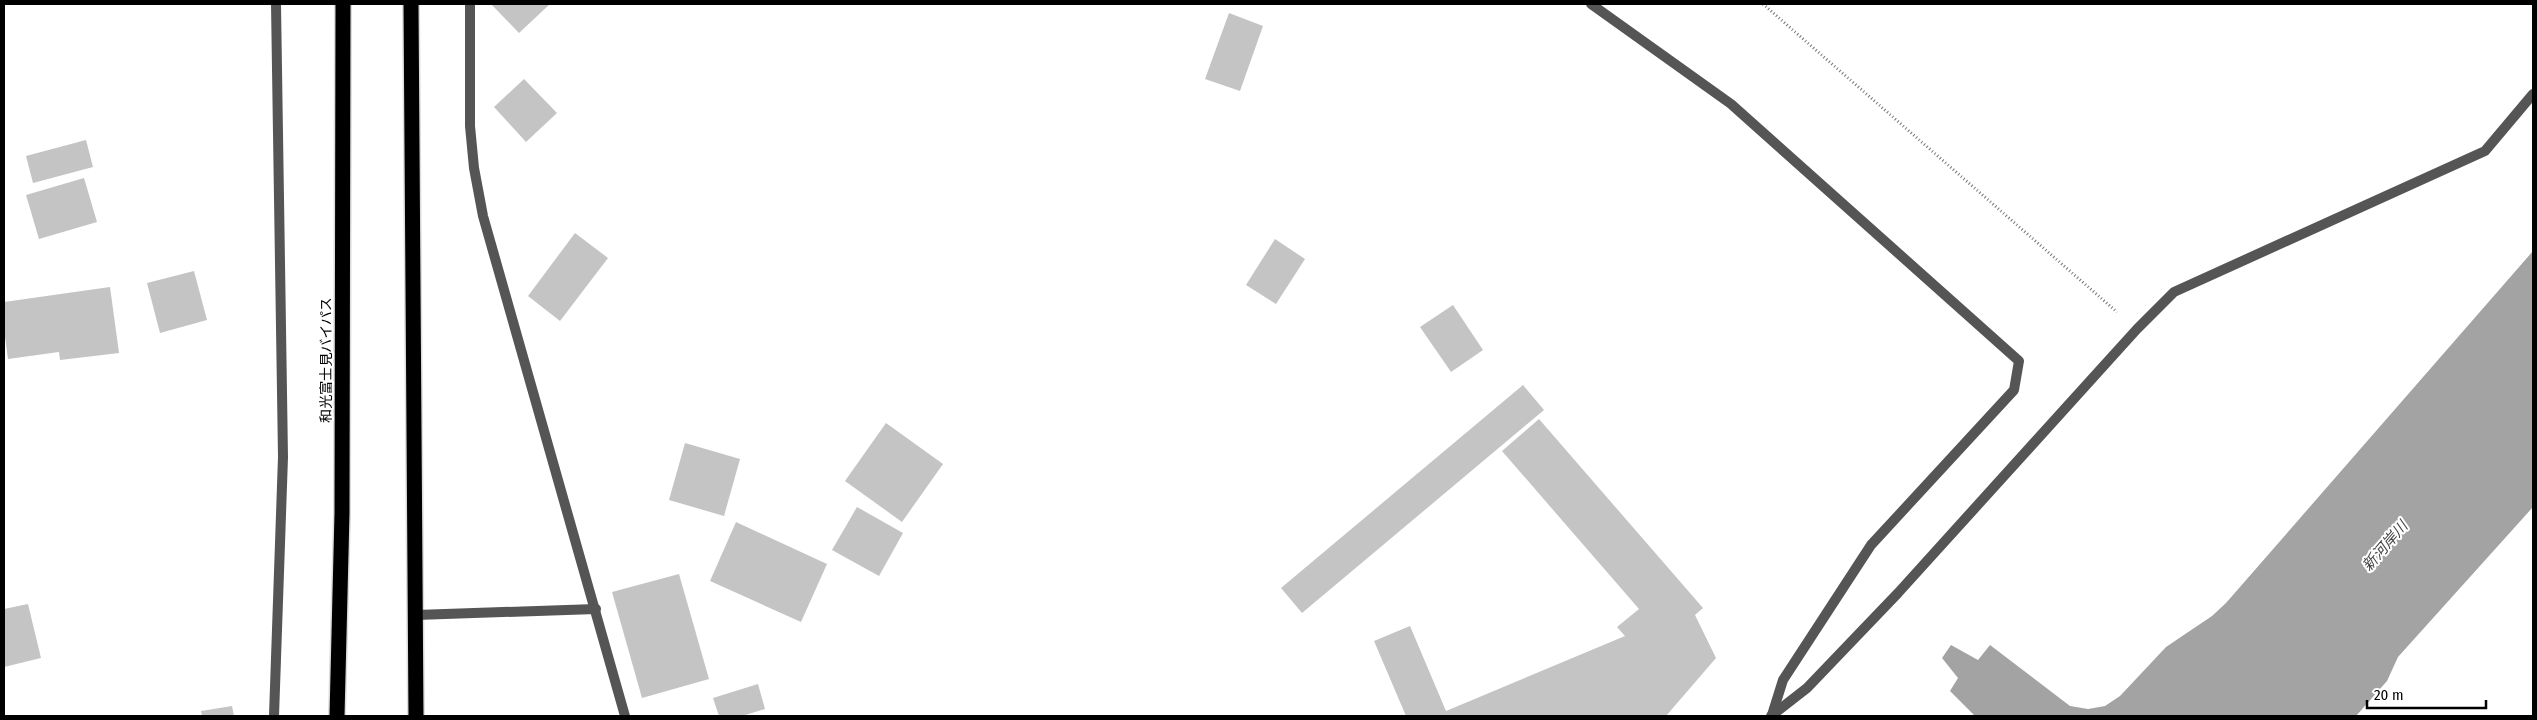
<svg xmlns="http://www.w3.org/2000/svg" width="2537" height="720" font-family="'Fira Sans Condensed','Noto Sans JP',sans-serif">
<rect width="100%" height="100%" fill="#fff"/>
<path fill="#a3a3a3" d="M2533,251V507L2398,657L2387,681L2356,716H1975L1950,691L1958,678L1942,658L1951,645L1978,660L1990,645L2070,706L2088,709L2105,706L2120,696L2166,647L2212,616L2226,603Z"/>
<g fill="#c4c4c4">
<path d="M491,4H550L519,33Z"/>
<path d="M1229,13L1263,26L1240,91L1205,79Z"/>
<path d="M524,79L557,113L526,142L494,107Z"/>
<path d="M86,140L93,167L33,183L26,156Z"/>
<path d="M84,178L97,222L39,239L26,195Z"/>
<path d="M575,233L608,258L560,321L528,296Z"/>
<path d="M1275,239L1305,259L1276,304L1246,285Z"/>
<path d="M194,271L207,320L160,333L147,283Z"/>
<path d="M110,287L119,353L60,360L59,352L8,359L4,329V302Z"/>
<path d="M1453,305L1483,350L1451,372L1420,327Z"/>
<path d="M1523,385L1544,410L1302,613L1281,588Z"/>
<path d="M1539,419L1703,608L1695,615L1716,658L1666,716H1406L1374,641L1410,626L1446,711L1625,636L1617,627L1639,609L1502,451Z"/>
<path d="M886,423L943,464L902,522L845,481Z"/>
<path d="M685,443L740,459L724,516L669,500Z"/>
<path d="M857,507L903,533L879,576L832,550Z"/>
<path d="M736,522L827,564L801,622L710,581Z"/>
<path d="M679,574L709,679L642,698L612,592Z"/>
<path d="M28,604L41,658L4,667V609Z"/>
<path d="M758,684L765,709L742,716H719L713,698Z"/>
<path d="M232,706L234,716H202L201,711Z"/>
</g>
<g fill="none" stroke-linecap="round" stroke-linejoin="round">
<defs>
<g id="highway">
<path d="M411,4L416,716"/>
<path d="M337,716L342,513L343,4"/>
</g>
</defs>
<use href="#highway" stroke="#dbdbdb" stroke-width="18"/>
<path stroke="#777" stroke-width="3" stroke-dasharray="1 2.5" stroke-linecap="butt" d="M1763,4L2117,312"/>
<path stroke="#555" stroke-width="10" d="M1591,4L1731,104L2019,361L2014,390L1871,545L1783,680L1772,715"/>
<g stroke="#555" stroke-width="10">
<path d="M470,4V126L474,168L483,216L625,716"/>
<path d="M416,615L596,609"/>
<path d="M274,716L283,457L276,4"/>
<path d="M1771,716L1807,688L1898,593L2137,329L2174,292L2485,151L2533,94"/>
</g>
<use href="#highway" stroke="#000" stroke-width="15"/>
</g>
<g text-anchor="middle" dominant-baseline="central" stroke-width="4" stroke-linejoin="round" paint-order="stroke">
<g font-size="14" fill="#000" stroke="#fff">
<text transform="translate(326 360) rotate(-90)">和光富士見バイパス</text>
</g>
<g font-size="15" font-style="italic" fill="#444" stroke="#fff">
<text transform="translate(2385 546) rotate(-49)">新河岸川</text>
</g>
</g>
<rect width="2537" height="720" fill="none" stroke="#000000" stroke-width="10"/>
<path d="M2367 700v8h119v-8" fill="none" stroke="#000000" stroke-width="2.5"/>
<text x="2374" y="700" font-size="15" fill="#000000" stroke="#ffffff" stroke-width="4" paint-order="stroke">20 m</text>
</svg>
